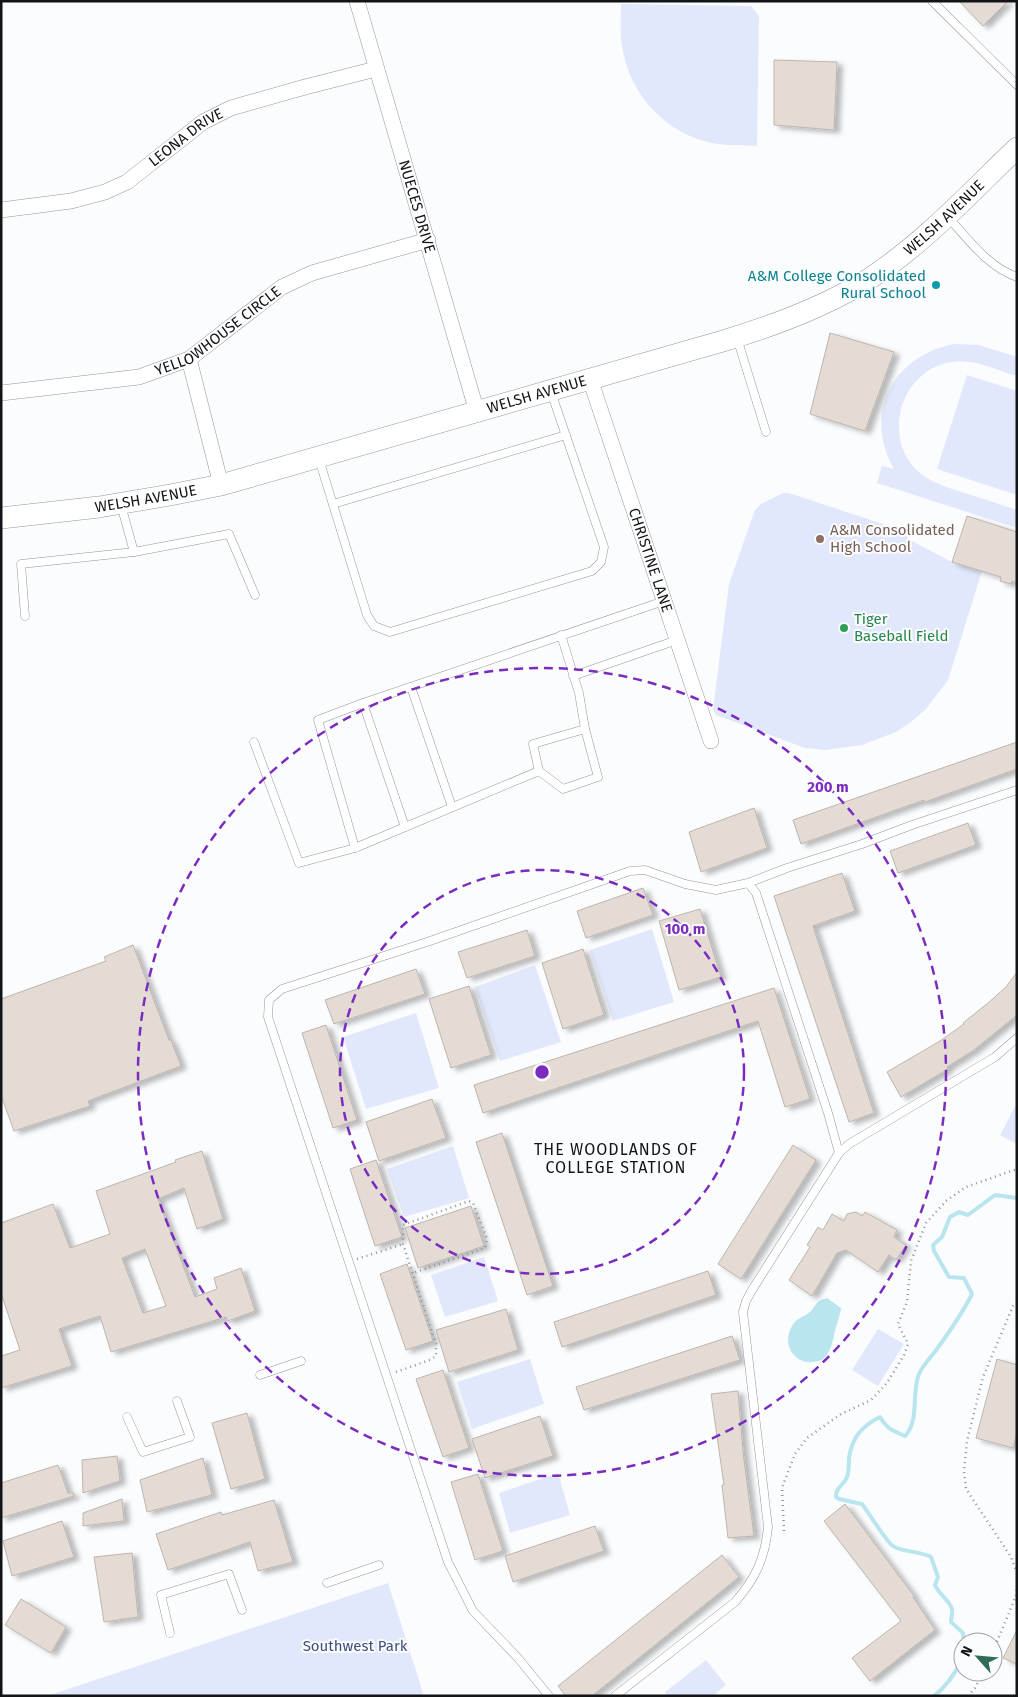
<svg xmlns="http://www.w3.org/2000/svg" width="1018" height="1697" font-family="'Fira Sans',sans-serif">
<defs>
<filter id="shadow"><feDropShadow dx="5.5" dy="3" stdDeviation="2.5" flood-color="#0004"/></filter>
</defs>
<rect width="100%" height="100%" fill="#fbfcfe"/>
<g fill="#e1e8fb">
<path d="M621,4L751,6L759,16L757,146C744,145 731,146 718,144C668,137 629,95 622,46C620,33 621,18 621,4Z"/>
<path d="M954,344L979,345L1017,357V376C996,370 973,358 951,362C897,371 880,445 924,476C935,484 949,488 962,492C981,498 999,504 1017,510V528L877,483L882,466L894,469C862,413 893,356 954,344Z"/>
<path d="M967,375L1017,391V495L937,469Z"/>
<path d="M783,493H789L904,531L908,539L952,562L982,571L948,680L926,709L911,722L896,732L862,745L825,750L805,748L716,715L713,709L729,584L755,510L761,504Z"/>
<path d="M652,929L674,1002L613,1021L590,950Z"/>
<path d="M535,965L561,1042L500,1061L475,987Z"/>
<path d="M416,1013L439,1088L366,1109L343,1037Z"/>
<path d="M1017,1103V1144L1000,1135Z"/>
<path d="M453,1146L469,1198L404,1217L387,1169Z"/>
<path d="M484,1257L498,1301L445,1317L431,1275Z"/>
<path d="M878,1329L904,1344L878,1386L852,1370Z"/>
<path d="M530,1359L544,1404L472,1429L457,1382Z"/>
<path d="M558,1473L570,1515L510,1533L499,1493Z"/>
<path d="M388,1583L424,1696H47Z"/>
<path d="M706,1660L726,1685L713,1696H667L665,1692Z"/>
</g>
<path fill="#b9e5ef" d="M827,1298L841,1308C840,1317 837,1322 835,1331C832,1343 832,1351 822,1360C817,1361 812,1363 807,1362C790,1359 783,1341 792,1326C796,1318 804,1317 810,1312C817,1305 815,1301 827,1298Z"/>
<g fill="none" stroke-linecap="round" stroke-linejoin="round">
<g stroke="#b9e5ef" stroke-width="4">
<path d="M964,1642L963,1633L951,1622C951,1618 953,1613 952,1609C949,1599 939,1595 935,1585L938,1577L931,1557C920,1551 901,1552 893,1546C885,1540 869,1513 862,1504L839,1499L836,1497C835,1488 844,1485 847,1477C849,1472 849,1464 849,1458C852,1437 862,1426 880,1417C887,1429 893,1431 905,1436C920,1420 911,1393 919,1374C923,1365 931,1357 937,1349C950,1331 962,1314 972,1294L964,1278L949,1277L934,1251L933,1245L942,1237L950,1217L959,1212L968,1215L995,1195L1017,1198"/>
<path d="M934,1696C946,1687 956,1672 963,1658"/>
</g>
</g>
<g fill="#e4dbd4" stroke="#bdb5ad" fill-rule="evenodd" filter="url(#shadow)">
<path d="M959,1H1008L983,26Z"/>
<path d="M774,60L837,62L834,130L774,125Z"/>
<path d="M830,333L894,352L865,431L810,414Z"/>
<path d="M967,516L1017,532V583L1012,581L1011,584L1000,581L1001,577L952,562Z"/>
<path d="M1017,742V769L925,802L924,800L801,844L793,820Z"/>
<path d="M754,808L767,848L701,872L689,832Z"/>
<path d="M968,823L976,845L898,873L890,851Z"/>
<path d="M842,873L855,911L813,926L874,1113L849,1122L774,896Z"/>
<path d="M643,888L653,915L586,938L577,911Z"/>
<path d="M700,909L721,977L679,990L659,921Z"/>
<path d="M527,930L535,956L467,978L458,952Z"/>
<path d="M133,945L169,1040H171L181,1066L88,1101L90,1106L14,1131L1,1095V999L106,961L104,957Z"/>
<path d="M583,949L604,1015L563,1029L542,963Z"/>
<path d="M416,969L425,994L334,1024L325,1000Z"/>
<path d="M1017,972V1015L974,1050L947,1067L948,1069L901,1097L887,1072L940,1041L964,1024L963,1023L988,1003L1006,987Z"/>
<path d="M469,986L491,1055L451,1068L429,999Z"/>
<path d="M774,988L810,1099L785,1107L758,1021L483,1113L474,1085Z"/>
<path d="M326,1025L357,1120L333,1128L302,1033Z"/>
<path d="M432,1099L446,1138L379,1161L366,1122Z"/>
<path d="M502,1133L553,1286L527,1295L476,1142Z"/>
<path d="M793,1145L816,1160L741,1279L718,1264Z"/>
<path d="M202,1151L223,1219L197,1229L184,1188L158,1199L195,1297L217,1289L214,1278L241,1268L255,1311L228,1321L226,1317L111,1352L100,1316L59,1329L72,1366L1,1388V1356L20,1350L1,1293V1223L53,1204L70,1248L110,1234L96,1191L176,1162L175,1160ZM145,1249L166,1306L143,1313L122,1258Z"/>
<path d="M376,1160L402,1237L375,1246L350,1169Z"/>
<path d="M471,1206L484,1246L418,1268L405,1228Z"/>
<path d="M856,1212L862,1216L865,1212L897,1230L894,1237L906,1245L896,1260L889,1255L878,1272L846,1250L837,1253L812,1296L789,1280L810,1247L807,1245L818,1227L823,1230L832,1214L844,1221L847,1214Z"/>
<path d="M407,1264L433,1341L406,1350L380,1274Z"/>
<path d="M708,1271L716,1295L562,1347L554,1322Z"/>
<path d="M506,1309L518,1350L449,1372L436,1330Z"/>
<path d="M732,1336L740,1360L584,1410L576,1387Z"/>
<path d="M997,1359L1017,1365V1432L1013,1448L976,1438Z"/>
<path d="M443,1370L469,1448L443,1457L416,1379Z"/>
<path d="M738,1391L743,1452L754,1536L728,1538L722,1485H724L711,1394Z"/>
<path d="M247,1413L265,1479L231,1489L212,1423Z"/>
<path d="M540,1416L553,1456L485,1478L472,1439Z"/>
<path d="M117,1456L120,1481L83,1493L82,1460Z"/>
<path d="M203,1458L212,1495L147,1512L140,1480Z"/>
<path d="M58,1465L68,1493H73L74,1496L1,1518V1483Z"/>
<path d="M478,1474L503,1551L475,1560L451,1482Z"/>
<path d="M122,1499L124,1521L83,1526V1513Z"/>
<path d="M274,1500L293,1562L258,1571L250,1542L168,1570L156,1534L221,1512L222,1515Z"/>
<path d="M845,1504L914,1596L913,1597L935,1630L870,1681L852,1658L901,1621L824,1521Z"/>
<path d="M62,1521L74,1557L12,1576L3,1541Z"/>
<path d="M595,1526L604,1551L513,1582L505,1556Z"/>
<path d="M132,1553L138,1617L104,1622L94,1557Z"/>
<path d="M722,1555L739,1577L592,1696H566L558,1686Z"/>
<path d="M21,1599L66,1627L51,1653L5,1625Z"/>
<path d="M1017,1630V1664L1003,1658Z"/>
</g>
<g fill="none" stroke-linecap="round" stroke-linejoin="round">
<defs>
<g id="service">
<path d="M932,1L1017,85"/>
<path d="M948,217C968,239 988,267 1017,277"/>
<path d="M737,338L766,432"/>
<path d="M319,459L367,615L374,626L390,632L592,571L601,562L604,547L551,392"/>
<path d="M333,504L566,435"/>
<path d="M121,505L134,552L229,534L255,595"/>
<path d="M25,616L21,564L134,552"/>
<path d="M561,635L579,693L585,729L533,744L539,771L355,848L318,720L363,703L664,601"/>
<path d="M573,676L677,640"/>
<path d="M411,687L452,807"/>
<path d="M363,703L405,827"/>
<path d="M254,742L299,863L355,848"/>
<path d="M539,771L563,789L598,777L585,729"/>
<path d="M748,883L756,893L828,1113L839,1153"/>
<path d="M260,1375L301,1361"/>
<path d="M127,1417L143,1452L190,1437L177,1401"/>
<path d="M327,1583L379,1565"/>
<path d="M170,1633L161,1595L229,1574L242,1610"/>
<path d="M549,1696L518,1658L473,1611L448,1562L268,1017L269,1000L282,989L427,942L630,871L645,870L685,884L716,890L748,883L787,868L862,844L912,825L1017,790"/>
<path d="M615,1696L735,1602C756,1578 765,1558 768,1527L743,1312L746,1301L752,1290L839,1153L849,1144L995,1057L1017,1038"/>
</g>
<g id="minor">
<path id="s1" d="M357,1L477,412"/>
<path id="s2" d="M1,210L71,201L105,192L127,182L203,122L231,108L305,87L376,69"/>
<path d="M189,359L221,485"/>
<path id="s3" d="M590,379L711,741"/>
<path id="s4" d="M1,393L139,377L189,359L282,287L312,273L428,240"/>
</g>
<g id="secondary">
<path id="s5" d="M1,518L99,507L170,495L221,485L723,341C773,326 825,307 869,279C924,243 970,193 1017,148"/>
</g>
</defs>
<use href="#service" stroke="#9397a0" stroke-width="9"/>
<use href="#minor" stroke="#9397a0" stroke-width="16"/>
<use href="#secondary" stroke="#9397a0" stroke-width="22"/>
<g stroke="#929396" stroke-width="2.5" stroke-dasharray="1 4" stroke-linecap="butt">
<path d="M357,1259L403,1244"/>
<path d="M1017,1302L1013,1306L983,1377L967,1441L964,1471L966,1489L1011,1557L1017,1573"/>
<path d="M396,1372L430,1360L436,1356V1344L403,1244V1225L469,1201L473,1203L487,1239L485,1248L413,1273"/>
<path d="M784,1531L782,1488L795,1454L807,1438L841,1414L871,1400L887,1383L904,1355L908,1344L898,1324L907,1302L911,1261L926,1223L946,1201L966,1187L1017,1169"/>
<path d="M993,1651L1016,1596L1017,1585"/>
<path d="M968,1696L975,1688L983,1672"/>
</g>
<use href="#service" stroke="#fff" stroke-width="8"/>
<use href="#minor" stroke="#fff" stroke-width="15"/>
<use href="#secondary" stroke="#fff" stroke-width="21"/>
</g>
<g fill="none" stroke="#7b2cbf" stroke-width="2.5" stroke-dasharray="9 6">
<circle cx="542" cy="1072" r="202"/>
<circle cx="542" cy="1072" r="404"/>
</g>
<circle fill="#0f9aa8" stroke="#fbfcfe" stroke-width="2" cx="936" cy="285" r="5"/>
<circle fill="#8d6e63" stroke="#fbfcfe" stroke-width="2" cx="820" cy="539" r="5"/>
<circle fill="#2e9e5b" stroke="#fbfcfe" stroke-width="2" cx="844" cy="628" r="5"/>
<g text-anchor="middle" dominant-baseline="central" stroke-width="4" stroke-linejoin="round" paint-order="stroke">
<g font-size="15" fill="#131418" stroke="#fbfcfe">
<text stroke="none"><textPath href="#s2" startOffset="204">LEONA DRIVE</textPath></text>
<text stroke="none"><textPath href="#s1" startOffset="214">NUECES DRIVE</textPath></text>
<text stroke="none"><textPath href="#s5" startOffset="1001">WELSH AVENUE</textPath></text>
<text stroke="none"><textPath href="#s4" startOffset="231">YELLOWHOUSE CIRCLE</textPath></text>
<text stroke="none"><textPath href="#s5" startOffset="551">WELSH AVENUE</textPath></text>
<text stroke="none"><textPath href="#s5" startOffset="146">WELSH AVENUE</textPath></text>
<text stroke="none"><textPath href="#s3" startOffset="191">CHRISTINE LANE</textPath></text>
</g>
<g font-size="15" fill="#0d838f" stroke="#fbfcfe" text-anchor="end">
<text x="926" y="276">A&amp;M College Consolidated<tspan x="926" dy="17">Rural School</tspan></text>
</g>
<g font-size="15" fill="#785e54" stroke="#fbfcfe" text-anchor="start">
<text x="830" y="530">A&amp;M Consolidated<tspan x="830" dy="17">High School</tspan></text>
</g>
<g font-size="15" fill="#27864d" stroke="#fbfcfe" text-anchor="start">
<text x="854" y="619">Tiger<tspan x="854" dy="17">Baseball Field</tspan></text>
</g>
<g font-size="15" fill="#3e4f7c" stroke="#fbfcfe">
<text x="355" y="1646">Southwest Park</text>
</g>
<g font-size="16" letter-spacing="1" fill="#131418" stroke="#fbfcfe">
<text x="616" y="1149">THE WOODLANDS OF<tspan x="616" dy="18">COLLEGE STATION</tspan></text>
</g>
</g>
<circle cx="542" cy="1072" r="8" fill="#7b2cbf" stroke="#fbfcfe" stroke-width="2.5"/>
<g font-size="15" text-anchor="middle" font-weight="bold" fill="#7b2cbf" stroke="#fbfcfe" stroke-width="4" stroke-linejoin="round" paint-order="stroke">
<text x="828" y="792">200 m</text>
<text x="685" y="934">100 m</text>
</g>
<rect width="1018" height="1697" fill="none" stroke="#131418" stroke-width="5"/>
<g transform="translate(978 1657) rotate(297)"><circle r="24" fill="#fbfcfe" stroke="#9e9fa2"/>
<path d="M0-4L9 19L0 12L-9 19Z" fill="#306d59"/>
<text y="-8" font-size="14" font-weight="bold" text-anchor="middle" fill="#131418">N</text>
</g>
</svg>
